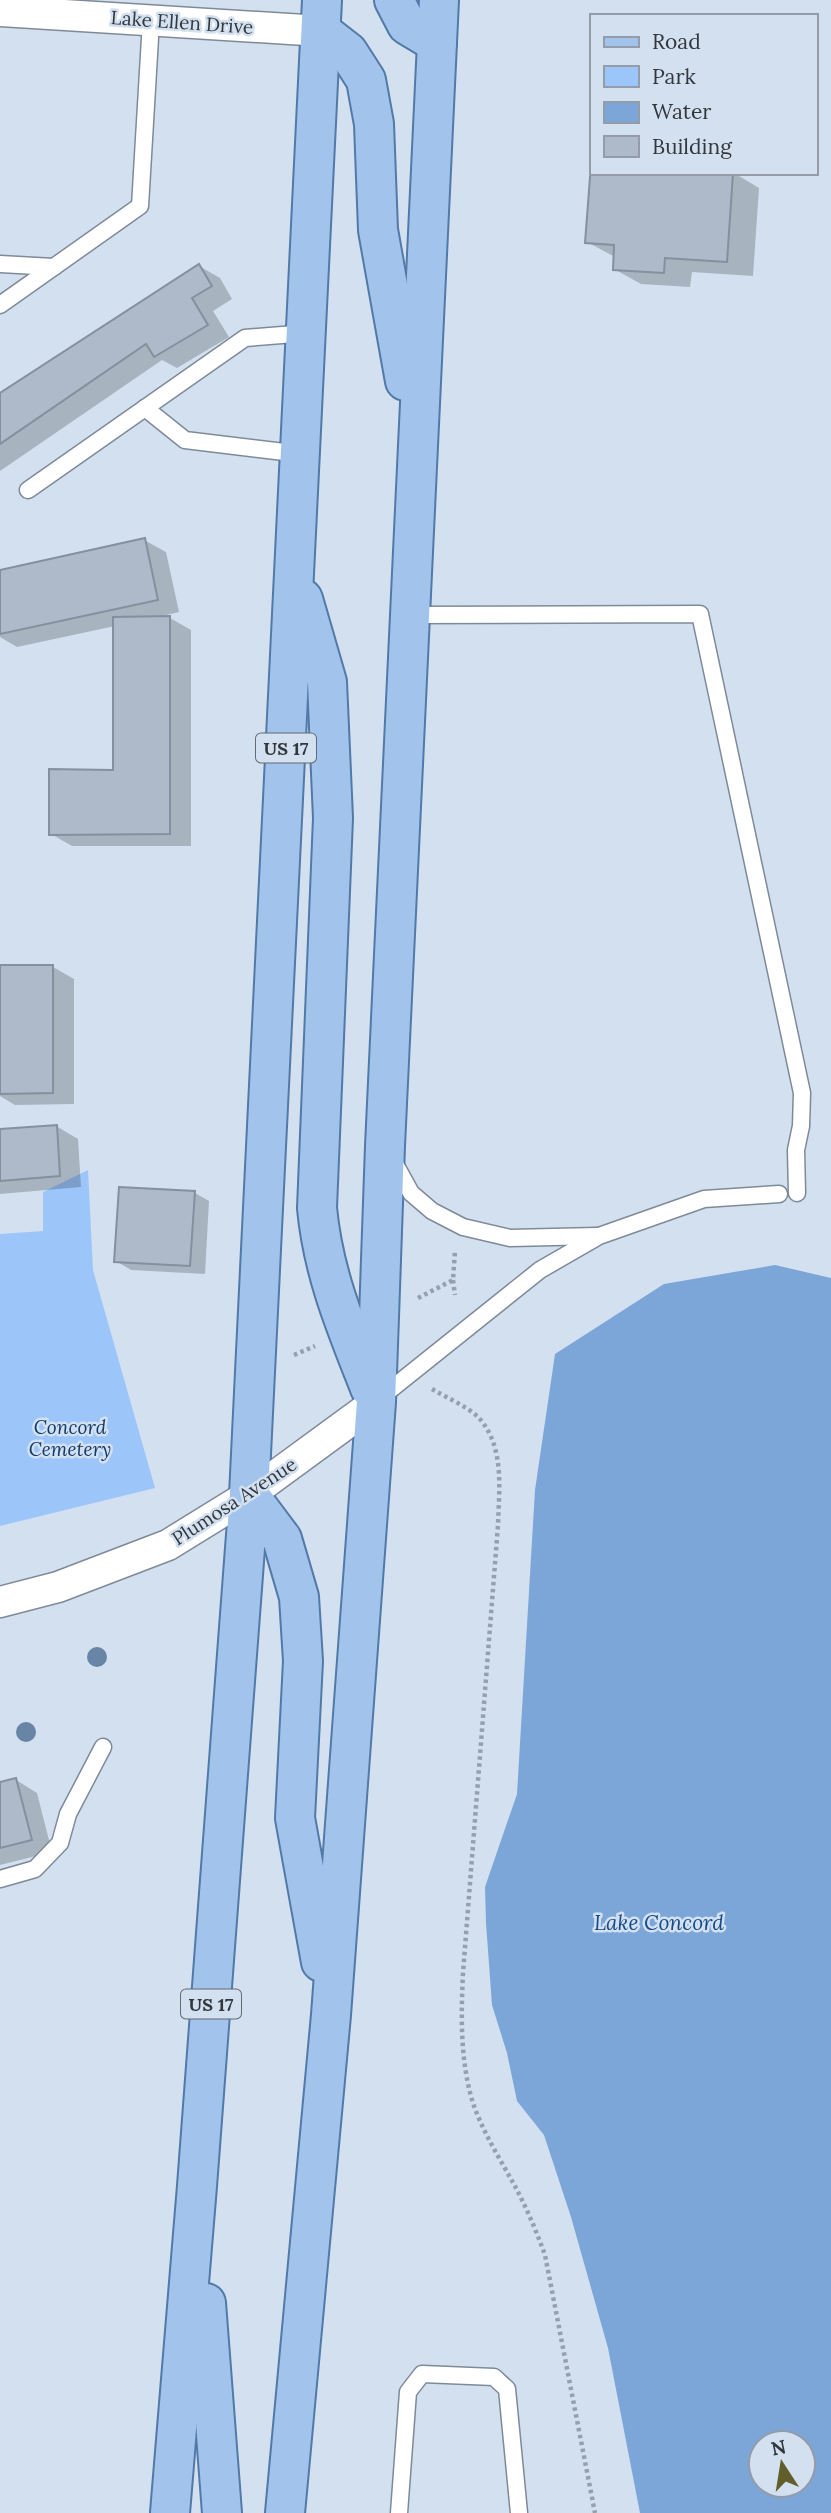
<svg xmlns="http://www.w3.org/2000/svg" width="831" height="2513" font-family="Lora,serif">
<rect width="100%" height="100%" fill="#d3e0f0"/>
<path fill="#9cc6fa" d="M88,1170L93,1270L155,1488L0,1526V1234L43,1231V1192Z"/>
<path fill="#7ca5d8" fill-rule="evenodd" d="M775,1265L831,1278V2513H640L608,2348L571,2217L544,2135L517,2101L507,2053L492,2005L486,1923L485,1887L517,1794L535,1490L555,1354L664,1284ZM761,2443H803V2485H761Z"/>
<g fill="#0003">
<path d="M592,173H734L759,188L753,276L692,272L690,287L641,284L614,269L615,257L587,242Z"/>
<path d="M199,266L220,278L232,299L213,311L229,337L177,368L162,360L0,471V395Z"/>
<path d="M144,540L166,552L179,612L158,617L170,618L191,630V846H72L51,834L115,771V626L17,647L0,637V572Z"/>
<path d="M0,967H53L74,979V1104L15,1105L0,1096Z"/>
<path d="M56,1126L78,1139L81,1187L0,1194V1130Z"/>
<path d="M195,1193L209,1201L205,1274L131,1270L116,1261Z"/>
<path d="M16,1780L37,1793L52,1852L0,1865V1784Z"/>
</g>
<g fill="#aebaca" stroke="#84909e" stroke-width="2">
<path d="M591,164V173H733L727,262L665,258L664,273L613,270L614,245L585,243Z"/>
<path d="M199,264L212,286L192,298L208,325L154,357L146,344L0,444V393Z"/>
<path d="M145,538L158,600L0,634V570Z"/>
<path d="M170,616V834L49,835V769L113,770V617Z"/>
<path d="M0,965H53V1093L0,1094Z"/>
<path d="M57,1125L60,1176L0,1181V1129Z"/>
<path d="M119,1187L195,1191L190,1266L114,1262Z"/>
<path d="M16,1778L32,1840L0,1848V1782Z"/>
</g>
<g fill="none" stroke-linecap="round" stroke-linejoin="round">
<defs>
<g id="service">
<path d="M0,264L54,267"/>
<path d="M0,305L140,206L151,21"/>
<path d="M145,408L185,440L301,454"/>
<path d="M28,490L245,338L307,333"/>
<path d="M409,615L700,614L802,1093L801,1126L796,1150L797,1193"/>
<path d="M394,1162L411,1193L432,1211L463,1227L510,1238L597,1236"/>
<path d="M380,1398L540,1270L599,1236L704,1199L779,1194"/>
<path d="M0,1879L35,1869L60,1843L68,1814L103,1747"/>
<path d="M399,2513L408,2392L422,2374L494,2377L507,2389L519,2513"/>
</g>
<g id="minor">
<path d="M0,11L321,31"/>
<path d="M0,1602L58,1587L168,1545L249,1495L376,1402"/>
</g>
<g id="primary">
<path d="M394,0L407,25L437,43"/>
<path d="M321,31L348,52L366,80L374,124L378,230L405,381"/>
<path d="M303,599L327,682L333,818L317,1208C323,1273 346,1327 370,1388"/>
<path d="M249,1495L282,1539L299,1597L303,1661L295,1818L321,1962"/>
<path d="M206,2303L222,2513"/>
<path d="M170,2513L197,2186L249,1495L322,0"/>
<path d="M285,2513L331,2015L376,1402L385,1146L439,0"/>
</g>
</defs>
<use href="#service" stroke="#7f8a99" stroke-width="19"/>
<use href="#minor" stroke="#7f8a99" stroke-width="33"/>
<use href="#primary" stroke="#5279a7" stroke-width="42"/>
<g stroke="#96a0ad" stroke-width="4.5" stroke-dasharray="3.5 3.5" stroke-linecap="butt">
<path d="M453,1280L455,1295"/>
<path d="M418,1298L453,1280L455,1251"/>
<path d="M294,1355L315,1346"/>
<path d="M432,1389C447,1398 467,1406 479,1418C505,1447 499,1490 498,1525L463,1973C461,2016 460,2061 473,2103C483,2133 502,2162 517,2190C528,2211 537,2233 545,2255L595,2513"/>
</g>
<use href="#service" stroke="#fff" stroke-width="16"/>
<use href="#minor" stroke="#fff" stroke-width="30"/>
<use href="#primary" stroke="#a2c4ec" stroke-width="38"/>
</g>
<g fill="#6885a6">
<circle cx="97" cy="1657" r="10"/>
<circle cx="26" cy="1732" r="10"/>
</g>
<g text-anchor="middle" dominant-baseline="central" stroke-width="5" stroke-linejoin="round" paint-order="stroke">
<g fill="#d3e0f0" stroke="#626a73" stroke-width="2">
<rect x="256" y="733.5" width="60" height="29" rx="5"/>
<rect x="181" y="1989.5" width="60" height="29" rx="5"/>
</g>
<g font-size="18" font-weight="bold" fill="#32373d">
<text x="286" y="748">US 17</text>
<text x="211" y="2004">US 17</text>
</g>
<g font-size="19" fill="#32373d" stroke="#d3e0f0">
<text transform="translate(182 22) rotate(4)">Lake Ellen Drive</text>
<text transform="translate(234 1501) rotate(-33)">Plumosa Avenue</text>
</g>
<g font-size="19" font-style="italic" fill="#113b6a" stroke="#d3e0f0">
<text x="70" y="1427">Concord<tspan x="70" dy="22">Cemetery</tspan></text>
</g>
<g font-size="21" font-style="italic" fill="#144c8a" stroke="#d3e0f0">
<text x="659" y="1922">Lake Concord</text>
</g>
</g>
<rect x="590" y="14" width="228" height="161" fill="#d3e0f0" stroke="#939ca8" stroke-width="2"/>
<rect x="604" y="37" width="35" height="10" fill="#a2c4ec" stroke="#939ca8" stroke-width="2"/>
<text x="652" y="49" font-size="21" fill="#32373d">Road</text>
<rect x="604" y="66" width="35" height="21" fill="#9cc6fa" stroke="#939ca8" stroke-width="2"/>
<text x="652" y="84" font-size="21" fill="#32373d">Park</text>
<rect x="604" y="102" width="35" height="21" fill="#7ca5d8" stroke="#939ca8" stroke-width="2"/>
<text x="652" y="119" font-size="21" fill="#32373d">Water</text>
<rect x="604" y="136" width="35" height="21" fill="#aebaca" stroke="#939ca8" stroke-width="2"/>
<text x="652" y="154" font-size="21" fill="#32373d">Building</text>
<g transform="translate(782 2464) rotate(348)"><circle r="33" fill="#d3e0f0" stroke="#939ca8" stroke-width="2"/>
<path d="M0-5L12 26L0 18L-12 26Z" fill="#625e2b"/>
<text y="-10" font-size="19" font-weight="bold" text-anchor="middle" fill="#32373d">N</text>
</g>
</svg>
